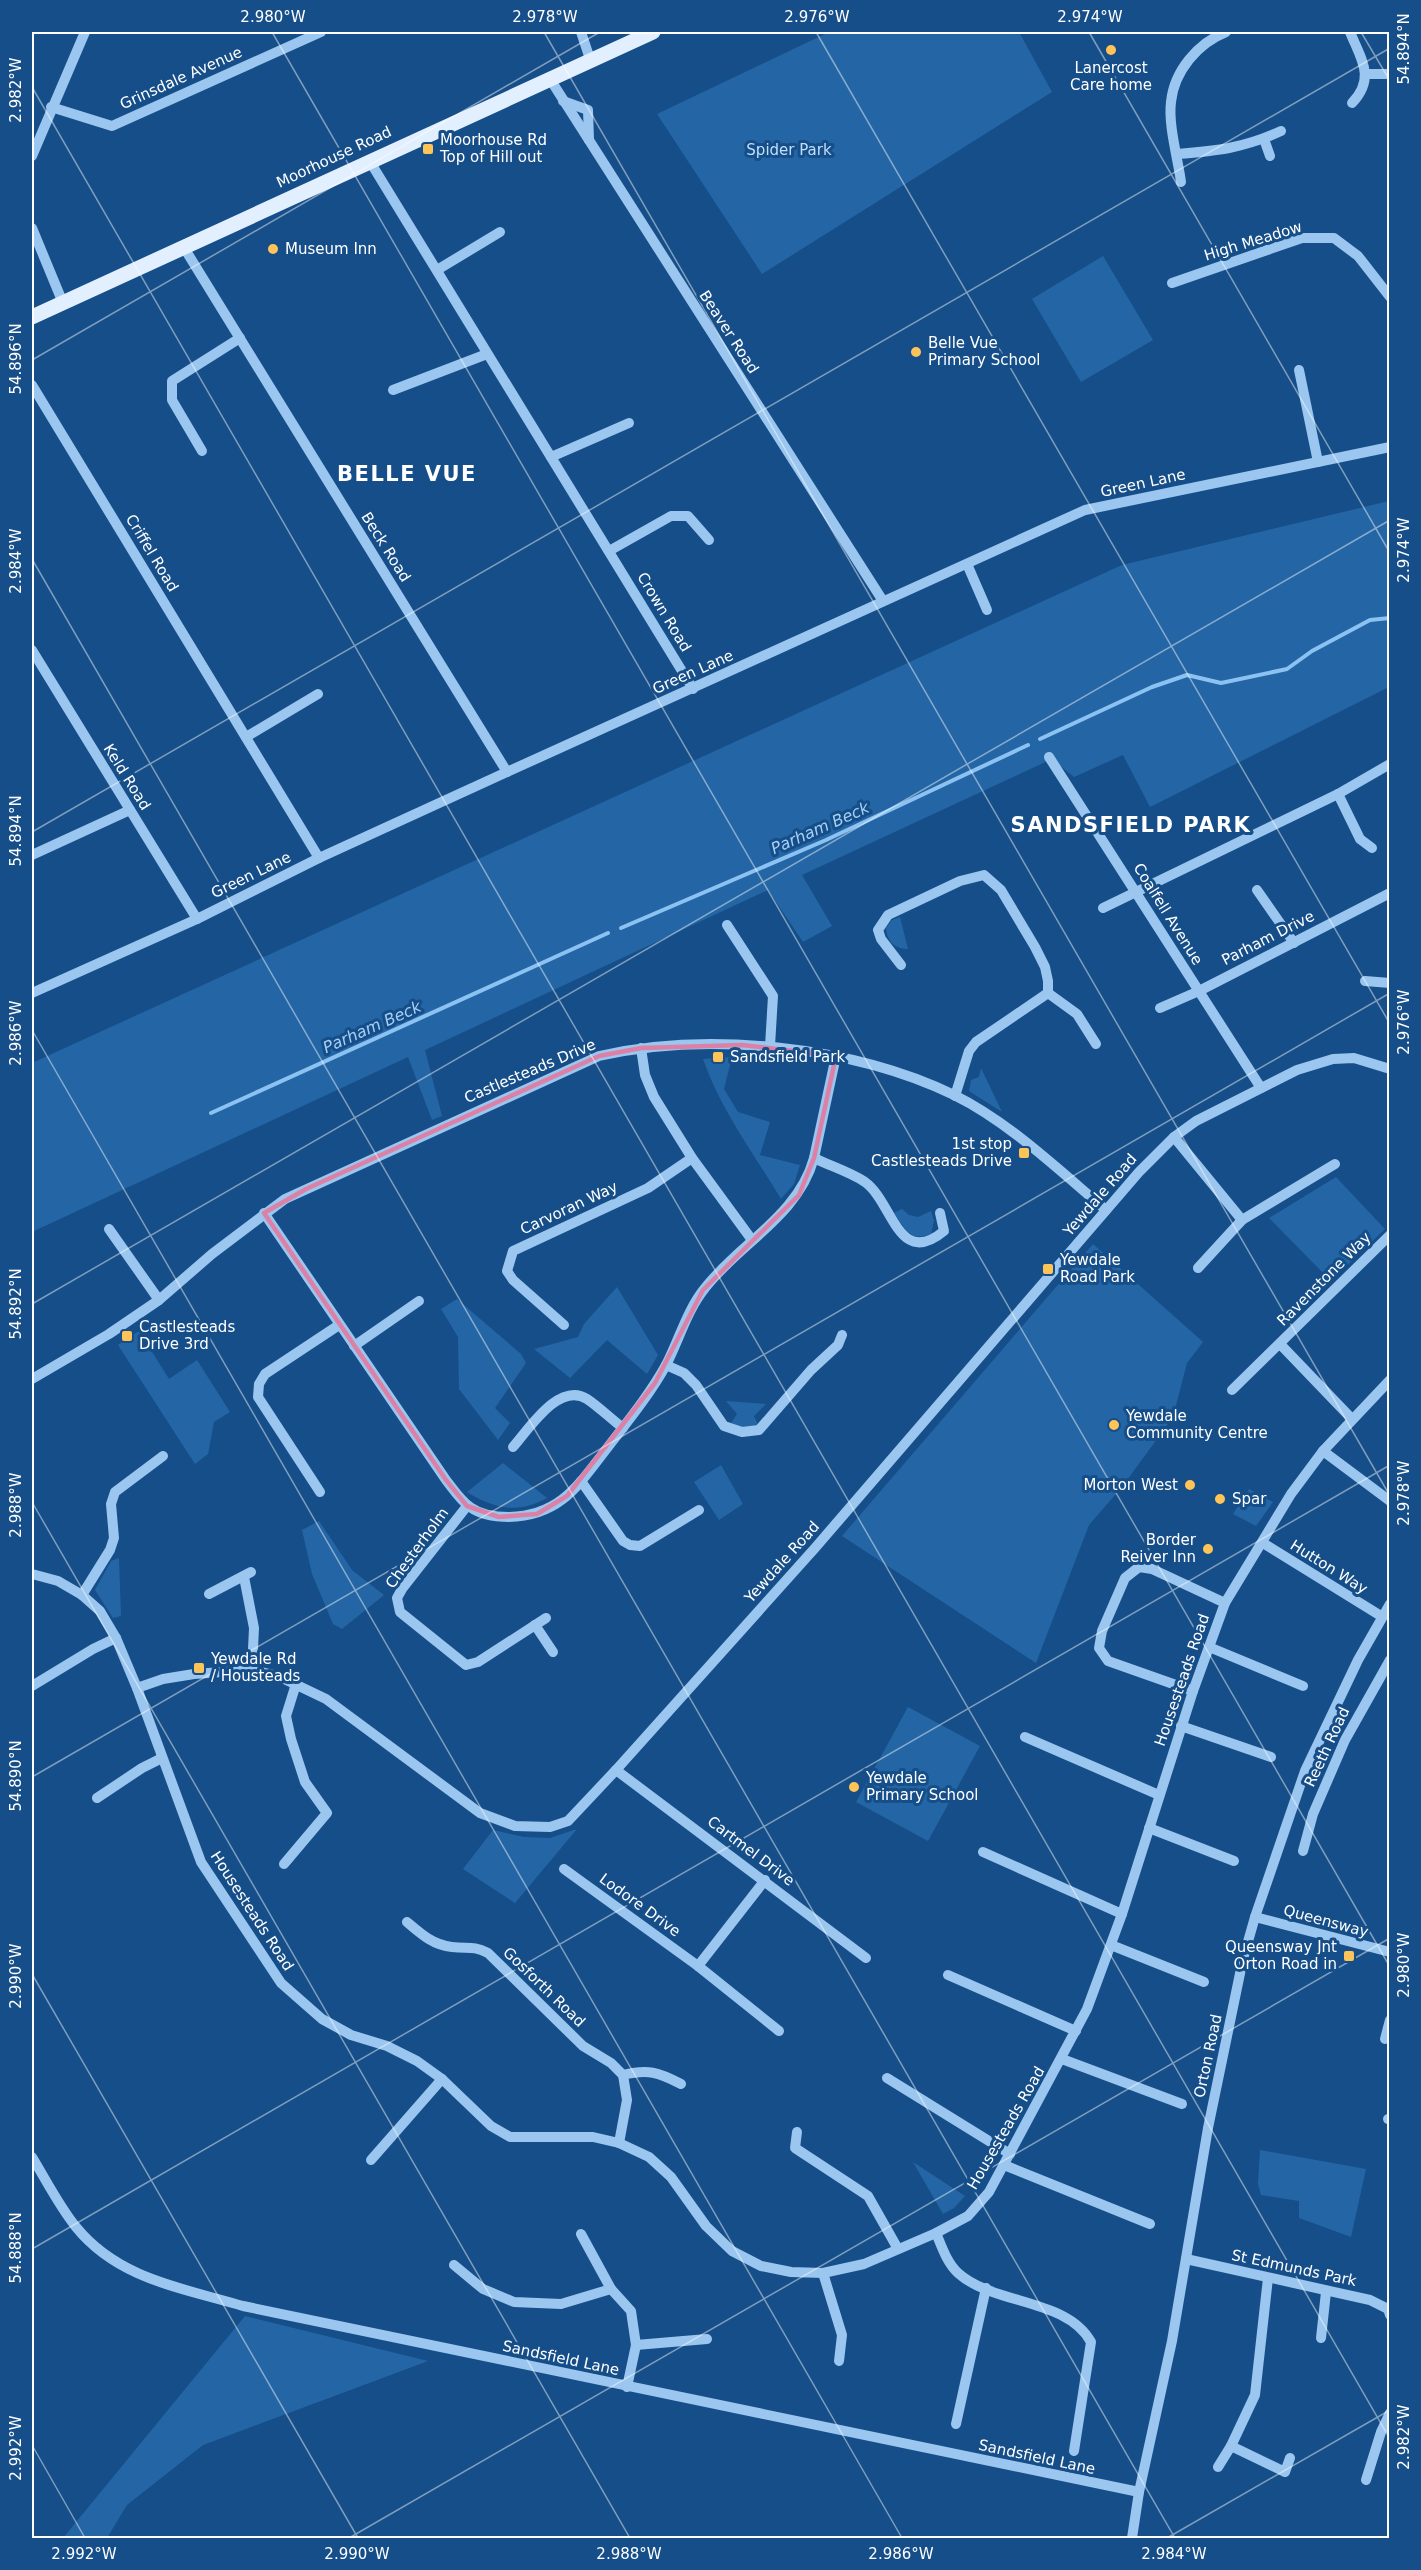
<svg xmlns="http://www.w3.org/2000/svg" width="1421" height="2570" font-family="'DejaVu Sans',sans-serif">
<rect width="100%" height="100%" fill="#154e88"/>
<g fill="#2466a5">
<path d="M829,32H1019L1052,92L762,274L657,114Z"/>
<path d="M1103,256L1153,340L1081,382L1032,299Z"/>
<path d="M1389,501V687L1150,807L1123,755L1074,777L1052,759L802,875L832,926L803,942L768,890L425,1050L442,1116L432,1120L408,1057L32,1232V1063L1122,565Z"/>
<path d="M900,917L908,949C894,949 887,941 886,928L892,920Z"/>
<path d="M732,1057L724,1089L738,1112L770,1122L760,1155L800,1165L794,1184L781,1199C754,1154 720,1109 703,1059Z"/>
<path d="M981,1068L1002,1112L969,1091L971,1080L979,1077Z"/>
<path d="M1336,1177L1385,1229L1331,1281L1269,1218Z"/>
<path d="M902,1209L909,1215L918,1217L931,1211L934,1221L931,1234C909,1242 906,1230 894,1213Z"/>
<path d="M1093,1244L1203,1342L1187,1363L1173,1417L1122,1487L1089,1525L1036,1663L842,1536Z"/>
<path d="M617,1287L658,1355L647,1374L607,1340L570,1378L534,1349L578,1337L584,1324Z"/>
<path d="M457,1299L521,1354L526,1363L495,1408L510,1423L498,1440L459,1389L458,1337L441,1309Z"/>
<path d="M139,1331L169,1379L197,1360L230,1412L214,1422L208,1454L195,1464L118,1345Z"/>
<path d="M726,1401L766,1404L754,1416L758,1425L743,1428L731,1423L737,1414Z"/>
<path d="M503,1463L547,1498C519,1514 494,1509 467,1492Z"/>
<path d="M721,1465L743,1504L719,1520L694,1482Z"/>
<path d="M1249,1489L1273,1502L1256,1526L1233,1514Z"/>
<path d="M319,1521L352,1570L384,1595L342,1629L333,1624L312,1574L302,1530Z"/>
<path d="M119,1558L121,1616L113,1618L95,1590L111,1561Z"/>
<path d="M908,1707L980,1746L928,1841L856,1802Z"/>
<path d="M577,1829L515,1903L463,1869L493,1830L524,1837L550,1838Z"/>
<path d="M1260,2150L1366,2169L1351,2237L1299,2218V2201L1261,2195L1258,2184Z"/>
<path d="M913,2162L965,2196L954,2208L943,2214Z"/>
<path d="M245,2316L428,2361L203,2445L127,2505L107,2538H63Z"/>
</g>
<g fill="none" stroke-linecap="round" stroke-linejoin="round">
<g stroke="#8cc2f2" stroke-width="4">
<path d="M1040,739L1152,687L1187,675L1221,683L1287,669L1312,651L1370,620L1390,618"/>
<path d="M621,928L826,840L1028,745"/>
<path d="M211,1113L608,933"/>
</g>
<g stroke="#9ac6ef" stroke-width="10">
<path d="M581,32L590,59"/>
<path d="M1350,32C1361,59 1376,78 1352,103"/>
<path d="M1366,74H1390"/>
<path d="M550,79L883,601"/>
<path d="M563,101L588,110L589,140"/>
<path d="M51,107L112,126L321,32"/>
<path d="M1264,139L1270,156"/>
<path d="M1177,154C1217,151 1244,148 1281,131"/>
<path d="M32,156L85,32"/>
<path d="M369,160L693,689"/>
<path d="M1181,182C1178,159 1168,125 1171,102C1174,71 1198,43 1226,32"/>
<path d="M32,228L63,303"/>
<path d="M183,246L507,772"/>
<path d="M437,270L500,232"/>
<path d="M1172,283L1302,238H1334L1358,256L1390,297"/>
<path d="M1299,370L1318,462"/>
<path d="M32,385L319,858"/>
<path d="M393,390L487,354"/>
<path d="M202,451L172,400V381L240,338"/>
<path d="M551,457L629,423"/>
<path d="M609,551L671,516H688L709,540"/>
<path d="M967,564L987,610"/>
<path d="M32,650L197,919"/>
<path d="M246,737L318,694"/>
<path d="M1049,757L1261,1088"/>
<path d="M1338,794L1360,839L1372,848"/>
<path d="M32,855L130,810"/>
<path d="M1257,890L1294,943"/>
<path d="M1103,908L1338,794L1390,764"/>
<path d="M727,925L773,996L770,1046"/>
<path d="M901,965L881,939L878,930L888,915L960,881L984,875L1001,890L1035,947L1045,967L1048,981V993L976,1042L969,1051L955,1096"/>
<path d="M1365,981L1390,983"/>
<path d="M32,993L197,919L319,858L507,772L1085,510L1390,447"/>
<path d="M1048,993L1077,1014L1096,1044"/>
<path d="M1160,1008L1199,991L1390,893"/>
<path d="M641,1048L645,1075L654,1097L692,1158L752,1240"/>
<path d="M1174,1137L1242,1220"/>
<path d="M814,1158C830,1166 850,1172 865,1182C893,1202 898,1269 944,1231L940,1213"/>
<path d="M264,1213L446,1480C453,1489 461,1501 470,1507C481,1515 497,1517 509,1517C561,1516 579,1484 608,1447C628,1421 650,1394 666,1365C679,1340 687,1310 705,1288C740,1243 798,1216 814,1158L836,1056"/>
<path d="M109,1229L159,1300"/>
<path d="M1198,1268L1242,1220L1335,1164"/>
<path d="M564,1325L513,1280L507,1271L513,1251L648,1188L692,1158"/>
<path d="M1280,1344L1351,1418"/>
<path d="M354,1346L419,1301"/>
<path d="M666,1365L684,1373L696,1385L724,1426L742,1432L759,1430L811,1370L838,1345L842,1335"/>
<path d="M32,1379L109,1334L159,1300L212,1254L285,1199L599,1056C708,1031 853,1046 954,1095C1009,1122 1060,1171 1106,1210"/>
<path d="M1232,1390L1390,1235"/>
<path d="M513,1447C529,1429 559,1381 587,1399C599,1407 611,1419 623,1428"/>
<path d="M1323,1451L1390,1501"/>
<path d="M581,1481L623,1541L630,1545L640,1546L699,1510"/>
<path d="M320,1492L258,1397L259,1384L265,1374L339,1325"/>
<path d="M467,1506L402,1589L397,1598L400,1612L466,1665L478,1662L546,1618"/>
<path d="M1263,1543L1381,1616"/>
<path d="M32,1574L58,1581L82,1595L100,1611L116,1638L137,1688L201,1862L281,1983L322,2019L351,2035L387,2046L417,2061L442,2079L491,2126L510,2137H593L619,2143L649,2157L671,2177L706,2226L732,2251L761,2266L791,2272L823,2273L864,2264L936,2233L968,2216L989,2192L1087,2009L1122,1914L1193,1691L1225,1603L1291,1494L1323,1451L1390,1380"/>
<path d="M244,1577L254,1628L252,1670"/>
<path d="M209,1594L251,1572"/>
<path d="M82,1595L110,1550L114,1538L111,1504L115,1492L163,1456"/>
<path d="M535,1625L553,1652"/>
<path d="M1209,1647L1303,1686"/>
<path d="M32,1686L93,1649L116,1638"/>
<path d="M137,1688L163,1679L194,1674L252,1670L278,1676L326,1699L480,1813L515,1826L550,1827L568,1821L616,1770L815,1548L1139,1172L1174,1137L1196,1121L1297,1070L1333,1059L1354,1058L1390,1069"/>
<path d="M1193,1691L1108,1661L1099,1648L1102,1631L1125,1578L1139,1567L1152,1569L1225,1603"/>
<path d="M1181,1726L1271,1757"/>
<path d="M1025,1737L1159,1795"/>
<path d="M616,1770L866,1958"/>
<path d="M97,1798L142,1768L162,1758"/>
<path d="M1149,1828L1234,1861"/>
<path d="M1303,1851L1313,1814L1345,1740L1390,1660"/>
<path d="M983,1852L1122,1914"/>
<path d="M284,1864L327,1813L305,1782L291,1739L286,1716L296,1684"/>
<path d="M564,1869L698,1966L779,2031"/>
<path d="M1255,1917L1390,1952"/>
<path d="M407,1922C421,1934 433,1945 452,1947C469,1949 472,1945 488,1953L583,2046L611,2063L623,2075C648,2069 658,2072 681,2084"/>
<path d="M1111,1945L1204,1982"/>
<path d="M698,1966L765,1880"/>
<path d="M948,1975L1076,2031"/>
<path d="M1385,2039L1390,2020"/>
<path d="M1062,2059L1182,2104"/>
<path d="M887,2078L1010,2154"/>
<path d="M1388,2119L1390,2120"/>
<path d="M797,2132L795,2148L868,2196L898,2249"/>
<path d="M619,2143L627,2100L623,2075"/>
<path d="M32,2157C46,2180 59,2206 76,2227C118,2279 182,2288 243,2306L1139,2492"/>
<path d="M371,2160L442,2079"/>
<path d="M1004,2165L1150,2224"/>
<path d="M936,2233C942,2247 947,2263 958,2273C993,2305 1067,2298 1091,2342L1074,2451"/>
<path d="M581,2234L611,2289L631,2311L636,2345L627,2387"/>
<path d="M1186,2259L1370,2300L1388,2309L1390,2315"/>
<path d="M454,2265L483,2289L514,2302L561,2304L611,2289"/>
<path d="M823,2273L842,2335L839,2361"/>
<path d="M1321,2338L1326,2292"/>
<path d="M636,2345L707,2339"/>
<path d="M956,2424L986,2288"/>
<path d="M1231,2446L1285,2472L1290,2458"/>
<path d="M1218,2467L1231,2446L1255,2395L1268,2278"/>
<path d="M1366,2480L1381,2432L1390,2413"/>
<path d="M1132,2538L1139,2492L1172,2341L1208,2128L1243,1959L1255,1917L1305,1771L1358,1660L1390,1604"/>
</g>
<path stroke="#e2efff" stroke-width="15" d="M32,317L653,32"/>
</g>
<path fill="none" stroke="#dd80a5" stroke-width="4.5" stroke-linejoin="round" d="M742,1045L836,1056L814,1158L799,1195L703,1290L655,1383L567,1496L537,1514L499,1517L467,1506L446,1480L264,1213L306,1189L599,1056L641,1048Z"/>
<path fill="none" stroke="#fff" stroke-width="1.5" stroke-opacity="0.45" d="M272,32L1390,1967M544,32L1390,1496M816,32L1390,1024M1089,32L1390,553M1361,32L1390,81M32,87L1390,2439M32,360L600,32M32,559L1175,2538M32,832L1390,48M32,1030L902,2538M32,1304L1390,520M32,1502L630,2538M32,1777L1390,993M32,1974L358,2538M32,2249L1390,1465M32,2445L85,2538M349,2538L1390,1938M1167,2538L1390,2410"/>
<g fill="#ffc458" stroke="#154e88" stroke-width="2">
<circle cx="1111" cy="50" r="6"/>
<rect x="422" y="143" width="12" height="12" rx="3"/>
<circle cx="273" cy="249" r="6"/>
<circle cx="916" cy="352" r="6"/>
<rect x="712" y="1051" width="12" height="12" rx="3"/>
<rect x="1018" y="1147" width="12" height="12" rx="3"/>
<rect x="1042" y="1263" width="12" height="12" rx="3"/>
<rect x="121" y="1330" width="12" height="12" rx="3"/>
<circle cx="1114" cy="1425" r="6"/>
<circle cx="1190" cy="1485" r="6"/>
<circle cx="1220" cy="1499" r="6"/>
<circle cx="1208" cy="1549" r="6"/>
<rect x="193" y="1662" width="12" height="12" rx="3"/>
<circle cx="854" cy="1787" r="6"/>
<rect x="1343" y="1950" width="12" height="12" rx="3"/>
</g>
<g text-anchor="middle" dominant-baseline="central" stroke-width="6" stroke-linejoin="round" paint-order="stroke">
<g font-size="15" fill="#fff" stroke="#154e88" text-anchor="start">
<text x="1111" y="68" text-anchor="middle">Lanercost<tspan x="1111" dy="17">Care home</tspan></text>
<text x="440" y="140">Moorhouse Rd<tspan x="440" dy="17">Top of Hill out</tspan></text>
<text x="285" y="249">Museum Inn</text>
<text x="928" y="343">Belle Vue<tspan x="928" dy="17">Primary School</tspan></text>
<text x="730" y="1057">Sandsfield Park</text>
<text x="1012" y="1144" text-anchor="end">1st stop<tspan x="1012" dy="17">Castlesteads Drive</tspan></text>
<text x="1060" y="1260">Yewdale<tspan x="1060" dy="17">Road Park</tspan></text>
<text x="139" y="1327">Castlesteads<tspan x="139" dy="17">Drive 3rd</tspan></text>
<text x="1126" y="1416">Yewdale<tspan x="1126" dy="17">Community Centre</tspan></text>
<text x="1178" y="1485" text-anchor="end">Morton West</text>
<text x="1232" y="1499">Spar</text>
<text x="1196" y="1540" text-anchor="end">Border<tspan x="1196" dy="17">Reiver Inn</tspan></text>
<text x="211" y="1659">Yewdale Rd<tspan x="211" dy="17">/ Housteads</tspan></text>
<text x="866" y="1778">Yewdale<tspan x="866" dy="17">Primary School</tspan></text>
<text x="1337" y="1947" text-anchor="end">Queensway Jnt<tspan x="1337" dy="17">Orton Road in</tspan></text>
</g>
<g font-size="15" fill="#fff" stroke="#154e88">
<text transform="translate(181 78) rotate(-24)">Grinsdale Avenue</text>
<text transform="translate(334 157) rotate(-25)">Moorhouse Road</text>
<text transform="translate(1253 241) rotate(-17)">High Meadow</text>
<text transform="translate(729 332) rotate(57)">Beaver Road</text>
<text transform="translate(1143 483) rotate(-12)">Green Lane</text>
<text transform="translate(386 547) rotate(58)">Beck Road</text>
<text transform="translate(152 553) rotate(59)">Criffel Road</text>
<text transform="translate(664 612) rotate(59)">Crown Road</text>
<text transform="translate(693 672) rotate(-24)">Green Lane</text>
<text transform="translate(127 777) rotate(58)">Keld Road</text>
<text transform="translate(251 875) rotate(-26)">Green Lane</text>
<text transform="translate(1168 914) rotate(58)">Coalfell Avenue</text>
<text transform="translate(1268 938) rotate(-27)">Parham Drive</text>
<text transform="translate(530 1071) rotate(-23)">Castlesteads Drive</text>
<text transform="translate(1100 1195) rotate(-49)">Yewdale Road</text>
<text transform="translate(569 1208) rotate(-25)">Carvoran Way</text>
<text transform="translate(1324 1279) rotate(-45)">Ravenstone Way</text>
<text transform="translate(417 1548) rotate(-54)">Chesterholm</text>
<text transform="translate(782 1562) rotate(-48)">Yewdale Road</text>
<text transform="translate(1329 1567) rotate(32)">Hutton Way</text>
<text transform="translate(1182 1680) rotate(-71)">Housesteads Road</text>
<text transform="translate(1327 1747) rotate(-65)">Reeth Road</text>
<text transform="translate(751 1851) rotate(37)">Cartmel Drive</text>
<text transform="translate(640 1905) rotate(36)">Lodore Drive</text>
<text transform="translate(252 1911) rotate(57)">Housesteads Road</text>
<text transform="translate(1326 1921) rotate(15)">Queensway</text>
<text transform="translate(544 1987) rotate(44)">Gosforth Road</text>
<text transform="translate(1208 2056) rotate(-78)">Orton Road</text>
<text transform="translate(1006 2128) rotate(-60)">Housesteads Road</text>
<text transform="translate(1294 2268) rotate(12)">St Edmunds Park</text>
<text transform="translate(561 2358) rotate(12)">Sandsfield Lane</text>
<text transform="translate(1037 2457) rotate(12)">Sandsfield Lane</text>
</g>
<g font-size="15" fill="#c0dffb" stroke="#154e88">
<text x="789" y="150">Spider Park</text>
</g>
<g font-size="16" font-style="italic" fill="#a6d0f6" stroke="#154e88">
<text transform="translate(820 828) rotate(-24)">Parham Beck</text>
<text transform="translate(372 1027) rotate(-24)">Parham Beck</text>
</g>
<g font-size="21" font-weight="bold" letter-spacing="1.5" fill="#fff" stroke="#154e88">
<text x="407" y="474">BELLE VUE</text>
<text x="1131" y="825">SANDSFIELD PARK</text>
</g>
</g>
<rect width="1421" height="2570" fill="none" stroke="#154e88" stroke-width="66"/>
<rect x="33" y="33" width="1355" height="2504" fill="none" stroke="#fff" stroke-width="2"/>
<g font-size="15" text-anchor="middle" fill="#fff">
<text x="273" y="22">2.980°W</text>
<text x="545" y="22">2.978°W</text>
<text x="817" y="22">2.976°W</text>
<text x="1090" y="22">2.974°W</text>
<text transform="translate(1404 49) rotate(-90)" y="5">54.894°N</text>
<text transform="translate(16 90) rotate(-90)" y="5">2.982°W</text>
<text transform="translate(16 359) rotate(-90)" y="5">54.896°N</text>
<text transform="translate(1404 550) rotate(-90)" y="5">2.974°W</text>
<text transform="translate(16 561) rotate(-90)" y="5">2.984°W</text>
<text transform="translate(16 831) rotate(-90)" y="5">54.894°N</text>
<text transform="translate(1404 1022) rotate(-90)" y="5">2.976°W</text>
<text transform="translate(16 1033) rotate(-90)" y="5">2.986°W</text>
<text transform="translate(16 1304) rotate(-90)" y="5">54.892°N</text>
<text transform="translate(1404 1493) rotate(-90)" y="5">2.978°W</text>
<text transform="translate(16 1505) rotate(-90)" y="5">2.988°W</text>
<text transform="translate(16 1776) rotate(-90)" y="5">54.890°N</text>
<text transform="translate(1404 1965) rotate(-90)" y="5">2.980°W</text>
<text transform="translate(16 1976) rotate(-90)" y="5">2.990°W</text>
<text transform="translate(16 2248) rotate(-90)" y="5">54.888°N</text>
<text transform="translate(1404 2437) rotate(-90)" y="5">2.982°W</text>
<text transform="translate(16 2448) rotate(-90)" y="5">2.992°W</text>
<text x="84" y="2559">2.992°W</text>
<text x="357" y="2559">2.990°W</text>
<text x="629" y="2559">2.988°W</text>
<text x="901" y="2559">2.986°W</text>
<text x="1174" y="2559">2.984°W</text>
</g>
</svg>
